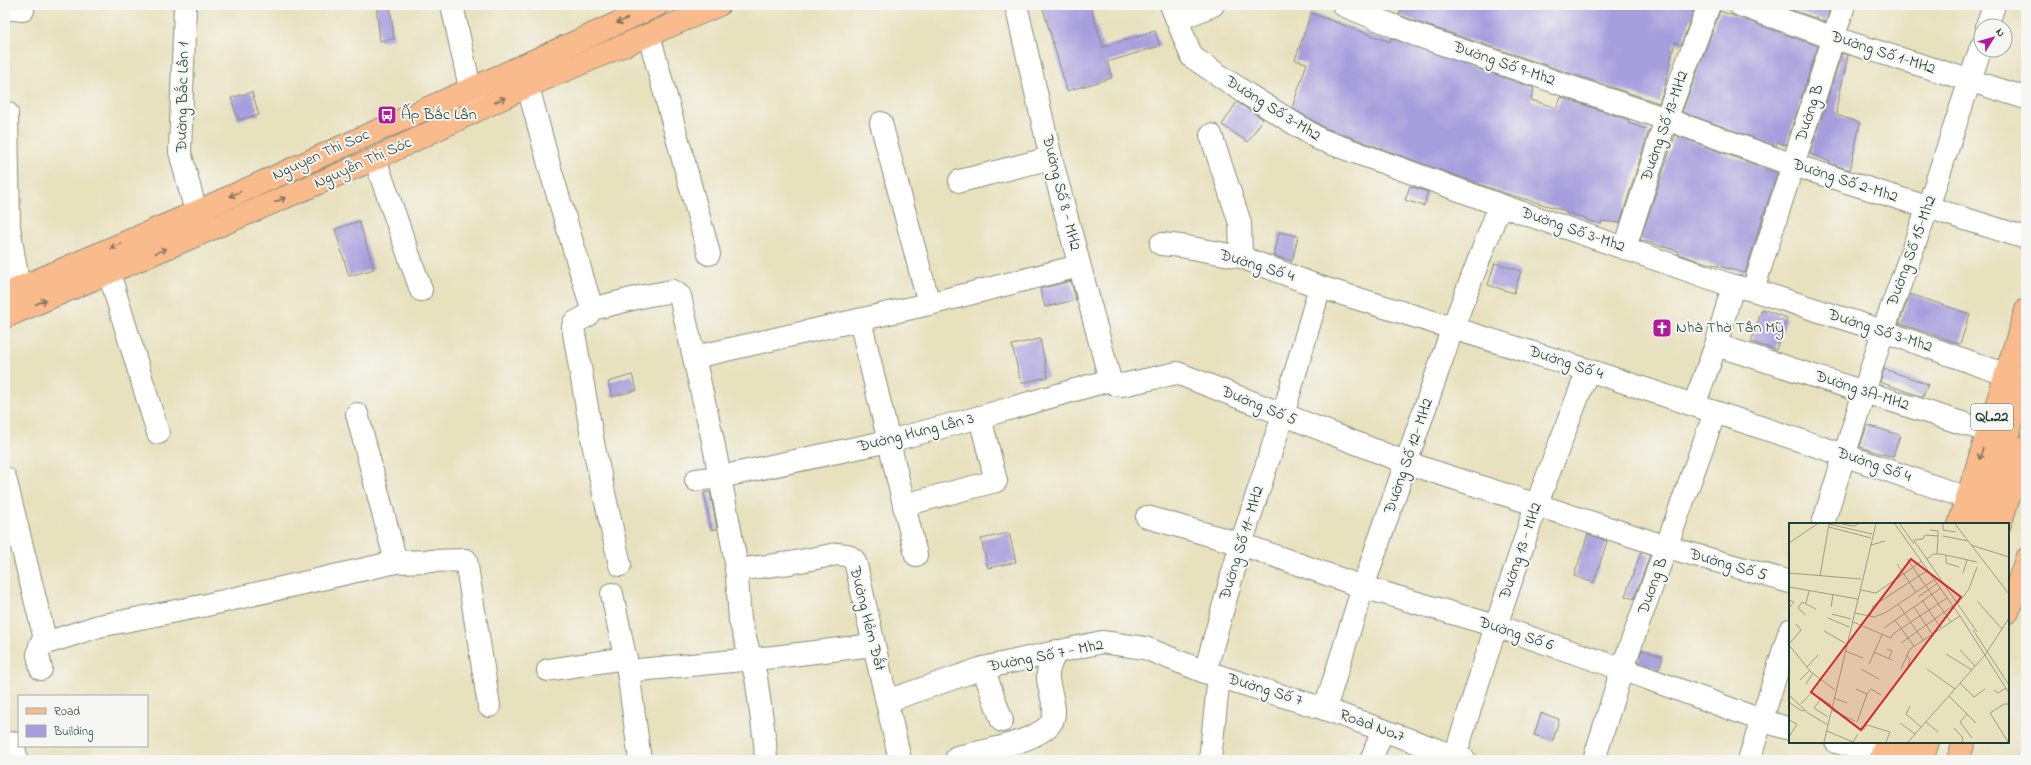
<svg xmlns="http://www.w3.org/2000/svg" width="2031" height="765" font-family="'Indie Flower',sans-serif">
<rect width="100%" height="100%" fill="#f6f6f2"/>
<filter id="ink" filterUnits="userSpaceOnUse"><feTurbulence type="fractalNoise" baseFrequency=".025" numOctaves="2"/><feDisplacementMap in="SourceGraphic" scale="8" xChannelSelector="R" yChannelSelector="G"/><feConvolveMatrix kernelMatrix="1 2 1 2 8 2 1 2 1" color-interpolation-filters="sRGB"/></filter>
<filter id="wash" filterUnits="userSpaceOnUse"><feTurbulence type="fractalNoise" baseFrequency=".012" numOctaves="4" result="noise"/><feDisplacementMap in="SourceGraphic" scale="16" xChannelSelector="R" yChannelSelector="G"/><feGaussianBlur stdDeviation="0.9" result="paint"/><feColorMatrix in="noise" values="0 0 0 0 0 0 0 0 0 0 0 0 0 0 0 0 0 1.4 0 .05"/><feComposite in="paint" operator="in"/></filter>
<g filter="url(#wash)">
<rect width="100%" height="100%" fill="#e8e1be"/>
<g id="blocks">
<g fill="#a79edd">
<path d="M376,5H390L394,39L380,41Z"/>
<path d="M1042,5H1090L1103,47L1155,31L1160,46L1107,62L1112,78L1067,91Z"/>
<path d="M1403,5H1696L1681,45L1675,42L1664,89L1659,103L1420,23L1399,15Z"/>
<path d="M1778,5H1831L1826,22Z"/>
<path d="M1720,11L1818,46L1786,145L1777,142L1776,146L1682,112Z"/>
<path d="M1311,13L1390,42L1391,38L1534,88L1531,100L1557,108L1561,97L1629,120L1628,123L1649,130L1620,223L1602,221L1601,224L1586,220V218L1566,213V211L1504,193L1325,128L1292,108L1307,63L1295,60Z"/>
<path d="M1842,53L1848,56L1836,110L1838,111L1837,115L1860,123L1850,170L1829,163L1830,162L1810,154Z"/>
<path d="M252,92L259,115L238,120L231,98Z"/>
<path d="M1237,102L1263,119L1248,142L1222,125Z"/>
<path d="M1675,135L1777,173L1745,273L1696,260L1678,254V251L1640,240Z"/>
<path d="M1410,186L1428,192L1424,206L1405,200Z"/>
<path d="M359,221L374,269L349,276L335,229Z"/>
<path d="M1279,232L1298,236L1292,261L1274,256Z"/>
<path d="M1495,263L1521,271L1514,293L1488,285Z"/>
<path d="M1071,281L1076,300L1045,307L1040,289Z"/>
<path d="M1910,294L1970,314L1960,344L1899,323Z"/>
<path d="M1762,309L1787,318L1776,350L1751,342Z"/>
<path d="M1040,339L1048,377L1021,383L1012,345Z"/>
<path d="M1884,369L1928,384L1923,397L1880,382Z"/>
<path d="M632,375L637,390L612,397L608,382Z"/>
<path d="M1867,425L1900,435L1893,457L1860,447Z"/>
<path d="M710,492L717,529L711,530L704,493Z"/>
<path d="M1009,533L1016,562L988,568L981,539Z"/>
<path d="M1588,534L1607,541L1594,583L1574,576Z"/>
<path d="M1641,552L1650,555L1634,599L1625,596Z"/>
<path d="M1642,649L1663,657L1659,669L1638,662Z"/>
<path d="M1541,713L1559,719L1553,741L1534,735Z"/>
</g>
</g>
</g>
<g filter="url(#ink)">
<use href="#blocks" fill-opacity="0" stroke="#848f79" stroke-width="1"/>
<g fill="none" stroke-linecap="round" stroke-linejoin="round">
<defs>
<g id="minor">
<path d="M185,5L180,152L196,212"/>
<path d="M452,5L470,88L478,106"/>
<path d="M1016,5L1051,158L1110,380"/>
<path d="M1171,5L1192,57L1247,94L1319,139L1500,205L1733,286L1753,290L1883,331L2024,381"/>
<path d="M1343,5L1416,35L1666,119L1793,165L2026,238"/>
<path d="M1740,5L1834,38L2026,98"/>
<path d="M5,8L23,10"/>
<path d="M1177,20L1213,5"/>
<path d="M1987,26L1994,5"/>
<path d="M649,35L709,254"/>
<path d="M523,68L551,172L592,309"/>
<path d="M7,113L9,227L19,288"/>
<path d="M881,123L929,304"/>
<path d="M1211,135L1240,223L1241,257"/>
<path d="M375,159L421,290"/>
<path d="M960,181L1051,158"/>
<path d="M1161,244L1181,246L1241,257L1320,287L1588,370L1844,455L1967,498"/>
<path d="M1625,248L1666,119L1709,5"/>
<path d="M109,273L158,433"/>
<path d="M1753,290L1844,5"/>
<path d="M860,320L916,555"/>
<path d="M1716,345L2006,437"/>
<path d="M695,357L929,304L1079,266"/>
<path d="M1110,380L1115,384L1122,385L1177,373L1407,463L1667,547L1790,582"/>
<path d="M1694,405L1716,345L1733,286"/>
<path d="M357,414L396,562L466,560L489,706"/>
<path d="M5,478L46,643"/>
<path d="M696,480L720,477L889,441L980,417L1110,380"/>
<path d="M904,505L996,481L980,417"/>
<path d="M1147,517L1241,544L1363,587L1496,626L1622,669L1761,720L1790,729"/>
<path d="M1823,524L1883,331L1928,207L1981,47"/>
<path d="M620,565L594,448L573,327L574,323L587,316L592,309L644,296L673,291L680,296L682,305L713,441L727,514L736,563L740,620L756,677L765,742L766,760"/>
<path d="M736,570L790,563L837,554L847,555L854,560L856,565L900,760"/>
<path d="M612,594L628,671L640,760"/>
<path d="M983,668L1002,721"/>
<path d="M41,669L38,655L40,645L99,626L202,606L396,562"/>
<path d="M548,670L626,658"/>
<path d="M628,671L774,657L873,645"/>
<path d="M1205,672L1241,544L1283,415L1320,287"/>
<path d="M887,701L983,668L1102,642L1145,648L1205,672L1325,709L1465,760"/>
<path d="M1325,709L1363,587L1453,327L1500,205"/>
<path d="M1836,742L1881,755"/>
<path d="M13,743L17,760"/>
<path d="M1455,756L1496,626L1536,506L1588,370"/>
<path d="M957,757C980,752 1037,742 1051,723C1054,719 1054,714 1054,709C1050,681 1041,678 1057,651"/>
<path d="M1210,760L1219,676"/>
<path d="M1371,760L1383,730"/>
<path d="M1594,760L1622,669L1715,412"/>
<path d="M1749,760L1790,630"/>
</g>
<g id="major">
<path d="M5,294L196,212L658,5"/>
<path d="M5,317L375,159L528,86L719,5"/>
</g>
<g id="highway">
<path d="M1959,524L2026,310"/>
<path d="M1980,524L2026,378"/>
<path d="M2000,524L2026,446"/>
<path d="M2008,612L2026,559"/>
<path d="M1880,760L1886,742"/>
<path d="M1903,760L1909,742"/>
<path d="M1922,760L1928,742"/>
<path d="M1958,760L1964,742"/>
</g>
</defs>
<use href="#minor" stroke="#848f79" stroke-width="24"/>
<use href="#major" stroke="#848f79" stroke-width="24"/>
<use href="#highway" stroke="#848f79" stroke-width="24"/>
<use href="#minor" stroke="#fff" stroke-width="22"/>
<use href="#major" stroke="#fabb8c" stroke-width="22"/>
<use href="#highway" stroke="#fabb8c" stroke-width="22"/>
</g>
<defs><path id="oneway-shaft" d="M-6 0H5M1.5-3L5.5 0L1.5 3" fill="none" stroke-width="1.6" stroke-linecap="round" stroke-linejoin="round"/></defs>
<g stroke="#82765c">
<use href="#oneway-shaft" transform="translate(622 21) rotate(156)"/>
<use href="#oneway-shaft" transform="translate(500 100) rotate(-25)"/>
<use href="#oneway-shaft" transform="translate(235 194) rotate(156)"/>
<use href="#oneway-shaft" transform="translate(280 200) rotate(-23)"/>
<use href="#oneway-shaft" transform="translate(116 246) rotate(157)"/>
<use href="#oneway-shaft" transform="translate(161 251) rotate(-23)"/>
<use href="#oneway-shaft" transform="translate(41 302) rotate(-23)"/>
<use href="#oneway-shaft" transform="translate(1981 454) rotate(107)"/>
</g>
</g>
<defs>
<symbol id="bus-square" viewBox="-11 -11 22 22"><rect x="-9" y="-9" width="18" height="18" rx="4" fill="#b5179e" stroke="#f6f6f2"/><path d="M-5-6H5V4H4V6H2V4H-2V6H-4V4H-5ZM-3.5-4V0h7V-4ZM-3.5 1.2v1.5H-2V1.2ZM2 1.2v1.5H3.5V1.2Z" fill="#fff"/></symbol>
<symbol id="church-square" viewBox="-11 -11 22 22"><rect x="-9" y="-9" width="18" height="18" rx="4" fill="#b5179e" stroke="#f6f6f2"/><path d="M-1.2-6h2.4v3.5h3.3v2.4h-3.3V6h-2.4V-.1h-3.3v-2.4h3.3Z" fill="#fff"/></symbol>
</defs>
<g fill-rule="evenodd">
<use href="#bus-square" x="376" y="104" width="22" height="22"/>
<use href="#church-square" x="1651" y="317" width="22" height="22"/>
</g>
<g text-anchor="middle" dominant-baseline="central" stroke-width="4" stroke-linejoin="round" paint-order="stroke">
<rect fill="#f6f6f2" stroke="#60746d" stroke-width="1" x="1971" y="404" width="42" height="26" rx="3"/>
<g font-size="15" font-weight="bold" fill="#1f3d34">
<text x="1992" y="417">QL.22</text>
</g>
<g font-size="16" fill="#1f3d34" stroke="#f6f6f2">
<text transform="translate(1883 53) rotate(18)">Đường Số 1-MH2</text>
<text transform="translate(1504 64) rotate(19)">Đường Số 9-Mh2</text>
<text transform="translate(183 97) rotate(-89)">Đường Bắc Lân 1</text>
<text transform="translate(1273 109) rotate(32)">Đường Số 3-Mh2</text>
<text transform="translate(1810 113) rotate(-72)">Dường B</text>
<text transform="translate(1665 126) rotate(-71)">Đường Số 13-MH2</text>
<text transform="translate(321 155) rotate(-24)">Nguyen Thi Soc</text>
<text transform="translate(363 163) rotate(-24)">Nguyễn Thị Sóc</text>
<text transform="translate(1845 181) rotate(18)">Đường Số 2-Mh2</text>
<text transform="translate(1061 193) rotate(76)">Đường Số 8 - MH2</text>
<text transform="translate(1573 230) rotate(19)">Đường Số 3-Mh2</text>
<text transform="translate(1912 251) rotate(-70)">Đường Số 15-Mh2</text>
<text transform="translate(1257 266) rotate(17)">Đường Số 4</text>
<text transform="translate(1880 331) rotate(18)">Đường Số 3-Mh2</text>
<text transform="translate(1566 363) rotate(18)">Đường Số 4</text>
<text transform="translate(1862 391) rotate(18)">Đường 3A-MH2</text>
<text transform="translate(1259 406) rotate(22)">Đường Số 5</text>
<text transform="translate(916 433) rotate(-14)">Đường Hưng Lân 3</text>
<text transform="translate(1409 456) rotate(-71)">Đường Số 12- MH2</text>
<text transform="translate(1874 465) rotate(19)">Đường Số 4</text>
<text transform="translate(1242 543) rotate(-73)">Đường Số 11- MH2</text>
<text transform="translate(1521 551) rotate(-71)">Đường 13 - MH2</text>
<text transform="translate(1728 565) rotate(16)">Đường Số 5</text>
<text transform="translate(1653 586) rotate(-70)">Dương B</text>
<text transform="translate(867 619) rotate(76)">Đường Hẻm Đắt</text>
<text transform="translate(1516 634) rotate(18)">Đường Số 6</text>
<text transform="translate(1046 656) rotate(-11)">Đường Số 7 - Mh2</text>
<text transform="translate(1265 690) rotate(17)">Đường Số 7</text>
<text transform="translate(1372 726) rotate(20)">Road No.7</text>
</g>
<g font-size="16" fill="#1f3d34" stroke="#f6f6f2" text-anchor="start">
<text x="401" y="115">Ấp Bắc Lân</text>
<text x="1676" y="328">Nhà Thờ Tân Mỹ</text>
</g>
</g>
<g transform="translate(1789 523)">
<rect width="220" height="220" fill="#e8e1be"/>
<path fill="none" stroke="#989f87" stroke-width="1" d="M40,1L83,11M53,1L65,3L69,1M106,1L171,93L220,170M111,1L125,21M154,1V7L167,9M166,1L220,71M40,4L82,15M154,13L179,18M124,16L188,109M126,17L134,16L136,12L149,13V8L141,7M0,20L28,1M82,22L96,18M182,22L220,34M148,31L149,13M157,32V40L170,44M118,36L162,99M138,36L144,31H152L188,39M108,41L127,69M0,50L72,56M174,50L178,37M31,53L40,1M0,64L69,76M72,67L87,70L133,38M129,74L149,60M0,77L5,79L0,85M133,77L152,105M188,78L213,106M17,80L20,68M169,80L180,66L188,44M109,81L134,117M42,84L44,72M125,84L143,111M66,90L85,94L96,90L145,57M43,91L62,96M17,92L9,85L13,79L27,86M81,93L84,83L139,47M39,95L60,104M106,97L125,123M64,99L102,115L104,111L158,75M95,105L152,65M184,107L220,162M35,108L56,120M112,120L164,83M0,121L12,107L7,101M0,122L22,149L46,167M98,126L103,128L100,135M171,127L186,143M56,128L74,135M85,129L103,137M157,131L183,147M117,132L121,136L119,144M80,141L93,112M18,144L29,132M72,146L90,156M112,146L121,126L171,93M138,146L166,166M11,157L21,147M171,160L185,174L196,166M17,161L24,150M67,166L78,171L82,166L92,172M205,167L209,170L217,165M0,172L19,190L39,202M160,173L187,200M30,174L42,182M45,175L58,180M31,177L25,185L39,194M1,180L13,188L16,187M12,181L24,168M121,183L117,191L132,204M42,187L66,198M178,191L171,199L183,215M0,197L8,201L0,214M68,199L78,171M137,199L149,209M111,200L126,211M71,205L75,206L78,202L101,209L97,219M165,205L174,215L173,219M38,208L64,219L69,211M35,219L87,1M119,219L196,132L220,95M219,219L201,190L215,181H220"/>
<path fill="#d62828" fill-opacity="0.15" stroke="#d62828" stroke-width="2" d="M122,36L172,74L72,207L22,169Z"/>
<rect width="220" height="220" fill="none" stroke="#1f3d34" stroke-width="2"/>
</g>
<rect width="2031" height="765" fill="none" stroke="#f6f6f2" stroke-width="20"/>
<rect x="18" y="695" width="130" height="52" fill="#f6f6f2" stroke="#a0aca6"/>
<rect x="26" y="708" width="20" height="6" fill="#fabb8c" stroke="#a0aca6"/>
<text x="54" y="715" font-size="12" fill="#1f3d34">Road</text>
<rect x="26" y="725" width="20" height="12" fill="#a79edd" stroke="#a0aca6"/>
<text x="54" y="735" font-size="12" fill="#1f3d34">Building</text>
<g transform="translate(1993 38) rotate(53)"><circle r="19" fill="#f6f6f2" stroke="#a0aca6"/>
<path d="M0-3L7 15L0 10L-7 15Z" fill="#b5179e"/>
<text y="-6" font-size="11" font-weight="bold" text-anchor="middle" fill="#1f3d34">N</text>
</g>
</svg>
